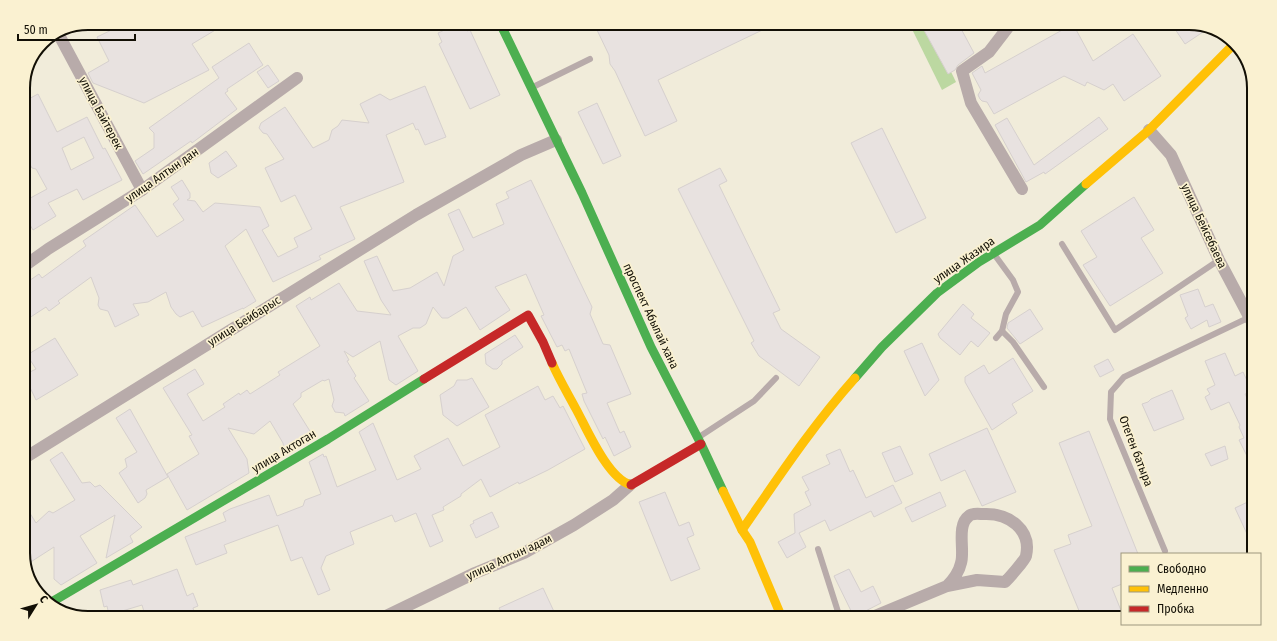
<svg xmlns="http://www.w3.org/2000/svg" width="1277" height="641" font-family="'Fira Sans Condensed',sans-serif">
<rect width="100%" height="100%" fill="#f1ecda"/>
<path fill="#bcd8a1" d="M909,23H927L956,82L942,90Z"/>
<g fill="#e8e2e0" stroke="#d6d0ce" fill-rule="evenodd">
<path d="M126,23H227L192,44L209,70L144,103L93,83L88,73L109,61L97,37Z"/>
<path d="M460,23H463L467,31L470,30L500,95L470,109L439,44L442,42L438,33Z"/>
<path d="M612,23H777L658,80L677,121L645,136L615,71L610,64L609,55L597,30Z"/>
<path d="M920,23H958L974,53L958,65L955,70L948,74Z"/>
<path d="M1171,23H1189L1209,28L1185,44Z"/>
<path d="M1073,24L1093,61L1133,34L1161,76L1124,101L1113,84L1104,90L1087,82L1085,86L1064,76L994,114L987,102L982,101L980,99L978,95L981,90L972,73L982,66L985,73Z"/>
<path d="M249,43L263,65L227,89L228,91L225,93L237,109L192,143L191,141L143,174L135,161L154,148V133L149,128L219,78L212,67Z"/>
<path d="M268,65L279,81L268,88L257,72Z"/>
<path d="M425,86L446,137L425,145L418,129L416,130L413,123L386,135L404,182L340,207L355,239L319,256L321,259L273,282L246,229L225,246L256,301L243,309V308L202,327L193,311L180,317L176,314L171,307L166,292L148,302L133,304L139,315L115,327L108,311L100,309L98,305L99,298L91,277L58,301L60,303L49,311L46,307L23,322V285L39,274L42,278L86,246L83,241L135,205L157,237L184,220L173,204L179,199L171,187L182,180L190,193V198L187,200L195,201L203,212L215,203L260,207L269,226L262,230L278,257L298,247L294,238L312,229L295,195L281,202L265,168L284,159L267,134L263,133L259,128L261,123L285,107L313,148L329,140L332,130L338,126L342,120L369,123L360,104L380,94L390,100Z"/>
<path d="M38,94L57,132L87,117L103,149L105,148L122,180L83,200L77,189L48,203L56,216L33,230L23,213V202L47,189L36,169L32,168L28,161L23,141V102ZM84,137L94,158L71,170L62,148Z"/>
<path d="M597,103L621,156L603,164L578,112Z"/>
<path d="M1099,117L1108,129L1045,174L1044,172L1026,182L995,125L1007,118L1034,165Z"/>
<path d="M882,128L926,218L896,233L851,143Z"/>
<path d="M226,151L237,166L218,178L211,173L209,163Z"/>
<path d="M720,168L727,181L719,185L780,310L773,313L781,329L820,357L799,386L759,356L751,343L754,341L678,189Z"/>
<path d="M531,180L592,307L590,314L603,344L610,345L631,394L607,403L620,433L624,431L631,447L614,456L605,437L603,439L584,401L582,394L587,393L569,349L565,351L562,345L557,347L541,316L544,315L526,274L495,287L510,310L480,330L466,307L448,318H442L433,307L426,324L420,328H413L398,336L418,371L396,385L389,380L380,341L353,357L344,351L349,360L347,361L356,376L354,378L369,401L345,416L344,413L335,412L332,406L334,400L329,379L324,381L323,380L301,393V397L293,404L313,436L286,452L284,449L283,443L270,421L254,434L228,428L247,459L249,473L187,510L167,474L199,454L189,436L192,435L163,388L195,369L204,384L187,394L203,421L225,407L223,404L239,393L240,395L247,390L250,394L280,375L278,372L320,346L296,306L310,297L311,300L339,283L357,311L391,315L381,300L364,261L377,256L393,291L410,288L437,272L444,286L453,256L464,250L448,214L459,209L473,238L504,224L496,204L509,198L506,192Z"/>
<path d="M1134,197L1154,230L1141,238L1163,273L1110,306L1083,265L1097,257L1081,231Z"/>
<path d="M1198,289L1205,307L1213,304L1221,322L1209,327L1207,320L1191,329L1185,318L1188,316L1180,295Z"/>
<path d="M963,304L974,314L971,318L990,333L978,347L971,341L960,355L940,338L938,334Z"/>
<path d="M1030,309L1043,329L1020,344L1007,328L1008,323Z"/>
<path d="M515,335L523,347L502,361V364L497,369H493L486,364L485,354Z"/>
<path d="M55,338L78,375L36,400L24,375L36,369L27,355Z"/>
<path d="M922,343L939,380L925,396L904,351Z"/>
<path d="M1225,353L1235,376L1243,372L1252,391L1245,394L1254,412V470L1239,440L1244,438L1239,427L1240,425L1229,402L1211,410L1205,397L1210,394L1207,389L1215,385L1205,361Z"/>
<path d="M1013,358L1033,391L1012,404L1017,413L992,430L965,382V377L984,365L989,374Z"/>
<path d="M1108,359L1114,370L1100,377L1094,366Z"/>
<path d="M472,378L489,407L457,426L443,415L440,395L454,386L457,380H467Z"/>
<path d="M538,386L545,400L553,396L560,408L563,406L585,449L548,470L519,484L518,482L490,497L481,479L461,494V496L443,507L444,510L432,515L443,541L430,547L416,513L395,522L392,515L350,532L354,544L326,556L321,568L330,590L318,595L302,557L291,561L278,525L224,545L227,553L196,565L185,537L226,521L223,513L230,509L269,495L277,516L303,506L305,500L321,494L309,462L323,454L324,457L326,456L337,487L376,470L359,432L373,423L397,480L421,469L414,456L448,438L463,466L500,447L485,415Z"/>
<path d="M1172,390L1184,419L1154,431L1142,404L1148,402L1151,399Z"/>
<path d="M130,409L168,477L146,490L147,494L145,498L138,503L119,473L127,467L125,459L137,452L116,418Z"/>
<path d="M987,428L1016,492L982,506L965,470L941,481L929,454Z"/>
<path d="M1089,431L1138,554H1122V584L1112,588L1122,613V615L1116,618H1082L1054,550L1071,544L1068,535L1092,526L1059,443Z"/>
<path d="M900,446L913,474L895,482L882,453Z"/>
<path d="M1225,446L1228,459L1211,466L1205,454Z"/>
<path d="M840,449L850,472L853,470L866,498L893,485L902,503L874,517L871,511L830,531L825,520L799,533L806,547L787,558L778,542L795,533L794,514L811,505L805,492L809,490L802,477L830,464L826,455Z"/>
<path d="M62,452L82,483L90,482L95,487L100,485L142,527L130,536L133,542L106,558L115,515L80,536L97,563L61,585L54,579V547L26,565L23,557V502L36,523L49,511L53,513L75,500L50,460Z"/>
<path d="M665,492L679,526L689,522L694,535L687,538L700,569L671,581L639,502Z"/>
<path d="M940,492L946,506L912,522L905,508Z"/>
<path d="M1254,499V549L1235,508Z"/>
<path d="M492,512L499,527L476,538L470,525L474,523L473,521Z"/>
<path d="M177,569L187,596L193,593L198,606L193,608L196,618H146L142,605L109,615L107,606L104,607L100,590L131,580L133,585Z"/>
<path d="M849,569L861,592L873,586L881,603L854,617L834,576Z"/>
<path d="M543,588L557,618H504L499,608Z"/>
</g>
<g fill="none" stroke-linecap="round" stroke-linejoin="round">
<g stroke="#b8abaa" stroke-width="6">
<path d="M533,87L590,59"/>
<path d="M1062,244L1115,330L1219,260"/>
<path d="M994,254L1013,280L1018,292L1006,314L1002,331L996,338"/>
<path d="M1002,331L1013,342L1044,387"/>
<path d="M699,437L754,401L776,378"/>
<path d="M818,549L840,618"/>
<path d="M1165,551L1110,419L1111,392L1124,377L1250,317"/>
</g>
<g stroke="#b8abaa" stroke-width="12">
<path d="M1014,23L1009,26L989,52L962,71L971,103L1022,189"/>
<path d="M59,35L142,190"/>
<path d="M1149,130L1171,155L1219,260L1254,326"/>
<path d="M23,267L48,249L142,190L297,78"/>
<path d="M23,459L416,215L521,155L556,140"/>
<path d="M382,618L475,573L524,553L574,525L613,500L630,485"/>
<path d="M870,618L947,586L977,580L1005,582C1009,578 1025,560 1026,556C1032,529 1008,513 984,514C979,514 972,513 969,516C956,525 965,551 961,563C959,572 953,580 947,586"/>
</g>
<g stroke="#4caf50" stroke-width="9">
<path d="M500,23L582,193L651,347L701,444L723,491"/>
<path d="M855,378L882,347L937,293L979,262L1040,225L1086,184"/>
<path d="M50,603L328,439L424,379"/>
</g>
<g stroke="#ffc107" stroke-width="9">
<path d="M1086,184L1149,130L1234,44"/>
<path d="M552,363C559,379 568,394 576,409C587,429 608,479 631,485"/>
<path d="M723,491L742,530L750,542L782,618"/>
<path d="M742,530C778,478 813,425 855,378"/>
</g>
<g stroke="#c62828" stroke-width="9">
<path d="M424,379L528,315L543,342L552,363"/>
<path d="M631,485L701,444"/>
</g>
</g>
<g text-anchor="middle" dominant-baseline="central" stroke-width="3.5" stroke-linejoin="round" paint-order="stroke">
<g font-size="12" fill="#120f05" stroke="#faf1d1">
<text transform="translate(101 113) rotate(62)">улица Байтерек</text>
<text transform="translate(162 175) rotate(-35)">улица Алтын дан</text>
<text transform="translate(1204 226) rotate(65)">улица Бейсебаева</text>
<text transform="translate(964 260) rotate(-35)">улица Жазира</text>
<text transform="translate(651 316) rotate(65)">проспект Абылай хана</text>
<text transform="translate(244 321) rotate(-32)">улица Бейбарыс</text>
<text transform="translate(284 451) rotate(-31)">улица Актоган</text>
<text transform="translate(1136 451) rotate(69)">Отеген батыра</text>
<text transform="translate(509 557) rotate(-25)">улица Алтын адам</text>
</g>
</g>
<path d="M0 0H1277V641H0ZM88 30H1189A58 58 0 0 1 1247 88V553A58 58 0 0 1 1189 611H88A58 58 0 0 1 30 553V88A58 58 0 0 1 88 30Z" fill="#faf1d1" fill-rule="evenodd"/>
<path fill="none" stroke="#120f05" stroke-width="2" d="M88 30H1189A58 58 0 0 1 1247 88V553A58 58 0 0 1 1189 611H88A58 58 0 0 1 30 553V88A58 58 0 0 1 88 30Z"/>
<rect x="1121" y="553" width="140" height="72" fill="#faf1d1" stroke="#9d977f"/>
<rect x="1129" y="566" width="20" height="6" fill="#4caf50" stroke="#9d977f"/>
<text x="1157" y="573" font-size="12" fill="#120f05">Свободно</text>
<rect x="1129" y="586" width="20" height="6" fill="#ffc107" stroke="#9d977f"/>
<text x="1157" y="593" font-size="12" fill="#120f05">Медленно</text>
<rect x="1129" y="606" width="20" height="6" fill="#c62828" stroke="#9d977f"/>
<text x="1157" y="613" font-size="12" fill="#120f05">Пробка</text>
<g transform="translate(36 605) rotate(53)" stroke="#faf1d1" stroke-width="3" paint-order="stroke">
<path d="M0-3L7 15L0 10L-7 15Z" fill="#120f05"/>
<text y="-6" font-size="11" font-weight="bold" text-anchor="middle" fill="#120f05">С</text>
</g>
<path d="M18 34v6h117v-6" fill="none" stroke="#120f05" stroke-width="2"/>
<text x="24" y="34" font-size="12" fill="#120f05" stroke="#faf1d1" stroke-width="3" paint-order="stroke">50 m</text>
</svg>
